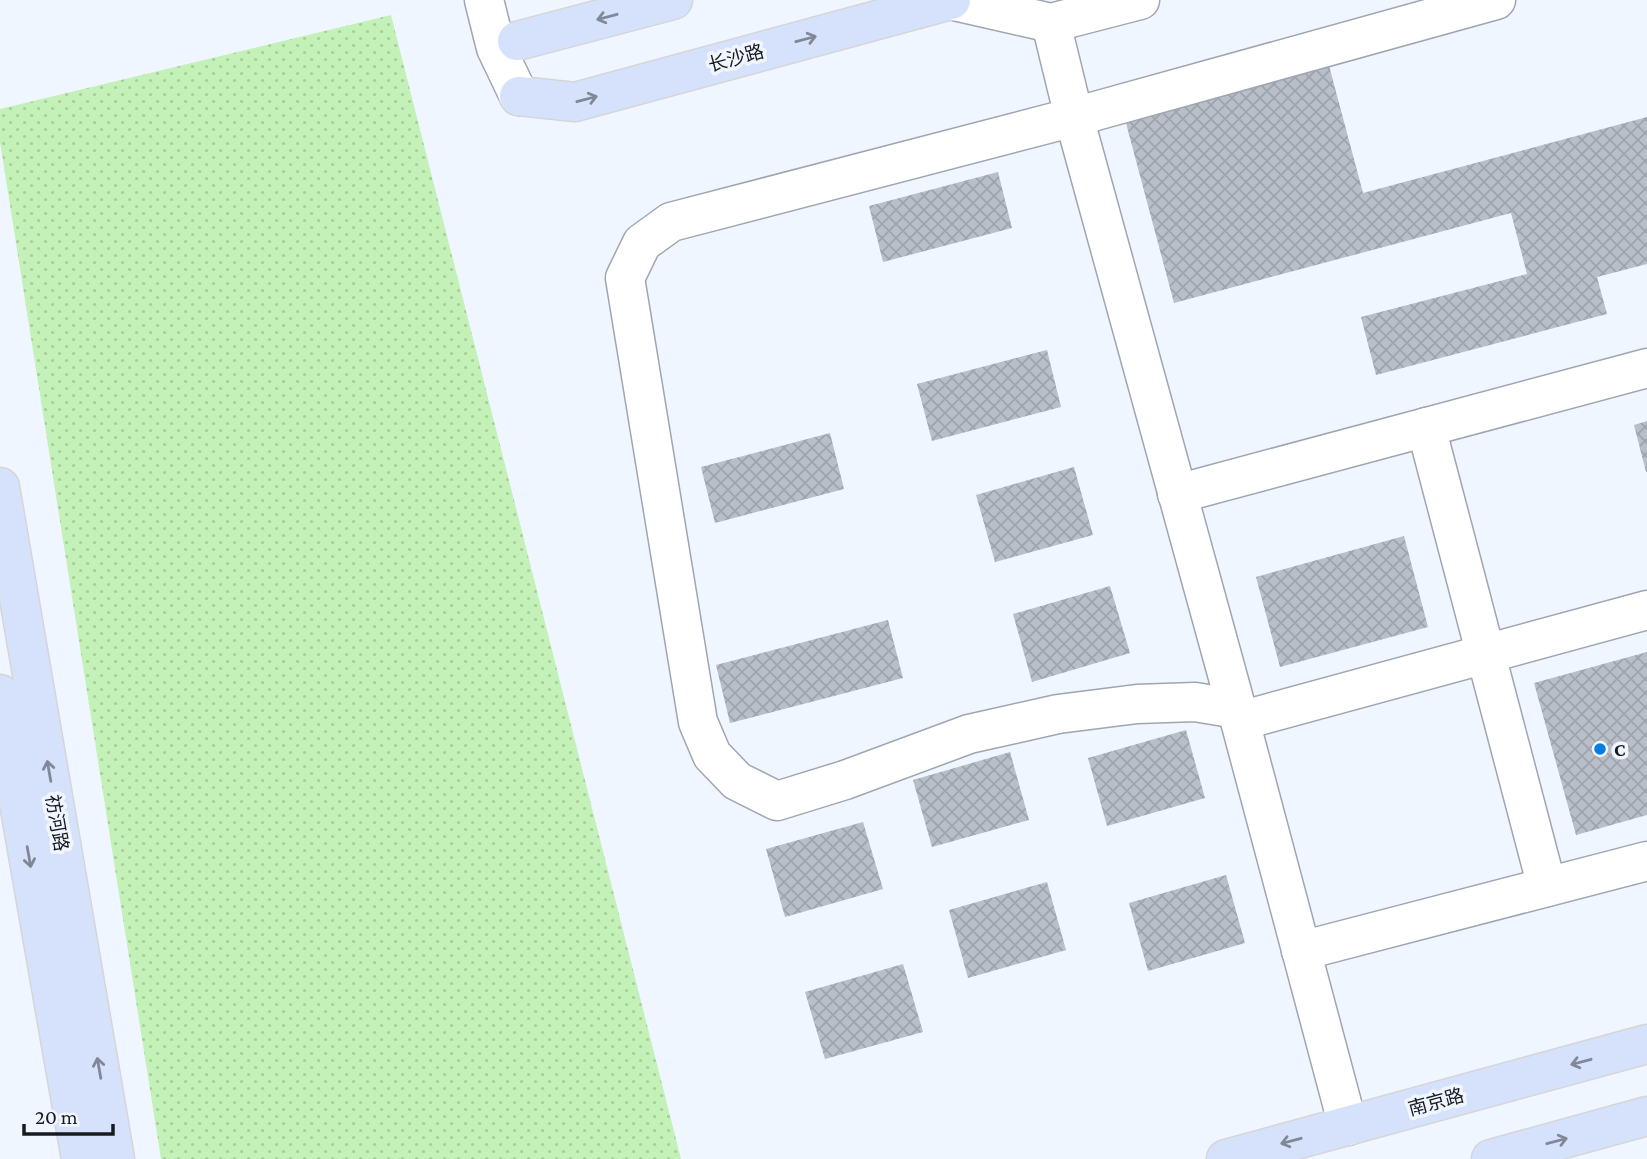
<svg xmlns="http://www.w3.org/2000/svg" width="1647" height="1159" font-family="'Crimson Pro','Noto Sans SC',serif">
<defs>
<pattern id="grass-dots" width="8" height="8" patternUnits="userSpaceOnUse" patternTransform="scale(1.75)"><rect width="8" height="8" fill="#c4f1b7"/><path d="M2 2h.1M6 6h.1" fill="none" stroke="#a8ce9d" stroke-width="1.8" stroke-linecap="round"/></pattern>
<pattern id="building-cross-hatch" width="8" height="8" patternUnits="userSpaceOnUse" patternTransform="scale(1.75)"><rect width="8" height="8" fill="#b8bfc9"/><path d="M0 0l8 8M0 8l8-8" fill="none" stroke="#9da4ac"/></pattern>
</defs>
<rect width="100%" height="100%" fill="#f0f6ff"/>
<path fill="url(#grass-dots)" d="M391,15L681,1159H161L0,142V109Z"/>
<g fill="url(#building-cross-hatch)">
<path d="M1327,58L1363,193L1647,117V264L1597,277L1607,314L1376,375L1361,317L1527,274L1511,213L1174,303L1123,112Z"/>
<path d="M998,172L1012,228L883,262L869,206Z"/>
<path d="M1047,350L1061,407L932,441L917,384Z"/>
<path d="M1647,421V472H1646L1634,425Z"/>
<path d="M830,433L844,489L715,523L701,467Z"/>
<path d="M1074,467L1093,535L995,562L976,495Z"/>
<path d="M1404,536L1428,627L1280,667L1256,577Z"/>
<path d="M1110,586L1130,653L1032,682L1013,614Z"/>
<path d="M888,620L903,678L730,723L716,665Z"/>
<path d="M1647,652V815L1576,835L1534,683Z"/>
<path d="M1186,730L1205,798L1107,826L1088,758Z"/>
<path d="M1010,752L1029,820L932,847L913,780Z"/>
<path d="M863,822L883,889L785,917L766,849Z"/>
<path d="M1226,875L1245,943L1148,971L1129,903Z"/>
<path d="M1047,882L1066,950L968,978L949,910Z"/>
<path d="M903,964L923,1032L825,1059L805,992Z"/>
</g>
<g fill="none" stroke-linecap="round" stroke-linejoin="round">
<defs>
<g id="minor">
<path d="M484,0L496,48L519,96"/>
<path d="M950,0L1051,23L1140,0"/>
<path d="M1051,23L1074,117L1240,721L1348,1126"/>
<path d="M1426,427L1547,887"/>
<path d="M1177,494L1647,368"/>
<path d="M1237,709L1195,702L1137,704L1058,714L969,734L845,780L777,801L737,781L712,755L698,722L625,278L642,243L671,222L1074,117L1496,0"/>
<path d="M1240,721L1647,610"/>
<path d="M1301,951L1647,861"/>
</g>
<g id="major">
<path d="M517,41L673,0"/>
<path d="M519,96L575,102L951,0"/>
<path d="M0,487L115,1159"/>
<path d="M0,694L81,1159"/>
<path d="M1226,1159L1647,1044"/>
<path d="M1491,1159L1647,1116"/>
</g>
</defs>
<use href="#minor" stroke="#9fa6af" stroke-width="41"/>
<use href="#major" stroke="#d5d6d6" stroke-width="41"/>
<use href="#minor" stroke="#fff" stroke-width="38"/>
<use href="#major" stroke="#d6e1fc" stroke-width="38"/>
</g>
<defs><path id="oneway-shaft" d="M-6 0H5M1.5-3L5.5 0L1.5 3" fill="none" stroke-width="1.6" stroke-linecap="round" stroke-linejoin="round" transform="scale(1.75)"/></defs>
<g stroke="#808898">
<use href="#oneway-shaft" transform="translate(607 17) rotate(165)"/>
<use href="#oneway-shaft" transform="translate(806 39) rotate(-15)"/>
<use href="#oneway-shaft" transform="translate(587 99) rotate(-15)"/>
<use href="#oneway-shaft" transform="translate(49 771) rotate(-100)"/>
<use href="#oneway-shaft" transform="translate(29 857) rotate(80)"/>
<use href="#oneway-shaft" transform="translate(1581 1062) rotate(165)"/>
<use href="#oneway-shaft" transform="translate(99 1068) rotate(-100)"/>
<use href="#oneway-shaft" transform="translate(1291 1141) rotate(165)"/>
<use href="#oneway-shaft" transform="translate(1557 1141) rotate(-15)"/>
</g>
<circle fill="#077de4" stroke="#f0f6ff" stroke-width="2.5" cx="1600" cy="749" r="7"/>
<g text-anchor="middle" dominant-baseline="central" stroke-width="7" stroke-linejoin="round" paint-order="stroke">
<g font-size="19" fill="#181b1e" stroke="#f0f6ff">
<text transform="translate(736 58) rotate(-15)">长沙路</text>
<text transform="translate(57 823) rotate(80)">祊河路</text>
<text transform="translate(1436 1102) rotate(-15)">南京路</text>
</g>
<g font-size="19" font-weight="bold" fill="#181b1e" stroke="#f0f6ff" text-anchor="start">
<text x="1614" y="749">C</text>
</g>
</g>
<path d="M24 1124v10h89v-10" fill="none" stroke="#181b1e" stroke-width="3.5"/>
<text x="35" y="1124" font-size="21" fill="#181b1e" stroke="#f0f6ff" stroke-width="5" paint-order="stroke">20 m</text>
</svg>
